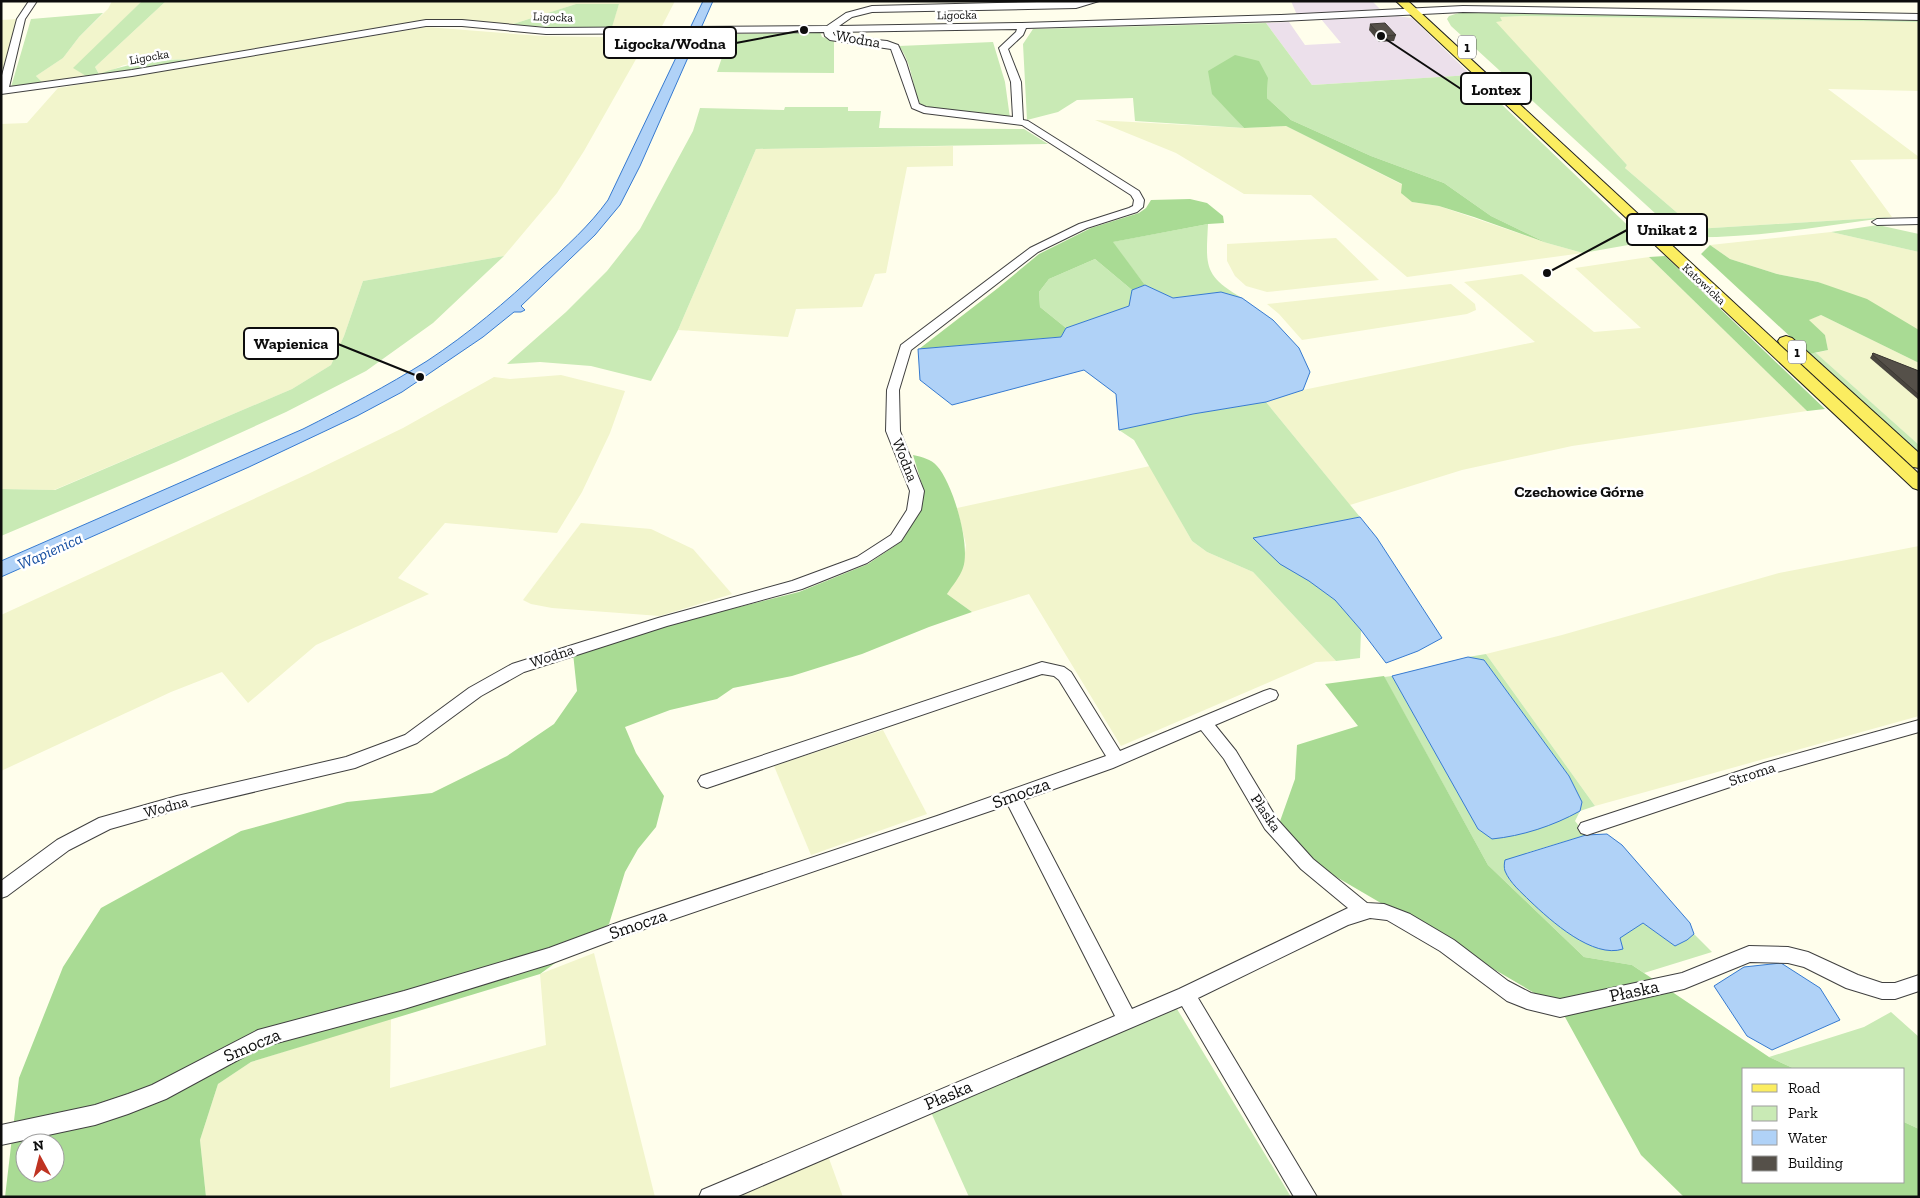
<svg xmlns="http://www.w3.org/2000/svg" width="1920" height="1198" font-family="'Zilla Slab',serif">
<rect width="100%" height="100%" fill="#fffeec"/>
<g fill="#ece0eb">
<path d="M1291,1H1372L1380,9L1297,15Z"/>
<path d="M1397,16L1412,18L1471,75L1312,85L1266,23L1289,22L1305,45L1341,43L1321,19Z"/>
</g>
<g fill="#f2f5cc">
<path d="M112,1H142L74,68L86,76L42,82L36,76L63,58L79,37L108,9Z"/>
<path d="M166,1H675L661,28H611L619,4H576L510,25L427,21L398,24L192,60L169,59L124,65L100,75L95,67Z"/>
<path d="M1524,16L1919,22V91L1828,89L1919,157V159L1850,160L1892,217L1696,229L1625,168L1627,165L1495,22L1500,17Z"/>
<path d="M18,19L1,75V20Z"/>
<path d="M427,27L541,36L648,38L584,151L557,193L504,256L363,281L344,336L331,365L292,389L54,490L1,489V124L27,123L58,88Z"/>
<path d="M1095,120L1244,128L1286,126L1403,185L1412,202L1439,206L1547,243L1583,253L1407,277L1311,195L1244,194L1176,153Z"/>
<path d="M953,146V166L907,167L886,273L875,274L862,307L796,309L788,337L678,330L756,149Z"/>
<path d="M1831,232L1919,252V330L1842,292L1818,282L1777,274L1730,259L1710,245Z"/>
<path d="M1336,238L1379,280L1267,292L1246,286L1235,276L1227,261V244Z"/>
<path d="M1649,257L1807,411L1572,446L1462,470L1350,505L1266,402L1303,390L1535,342L1464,282L1522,274L1594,332L1641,328L1575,268Z"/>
<path d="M1451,284L1475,304L1476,310L1467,314L1302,340L1279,314L1267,304Z"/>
<path d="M1821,315L1919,363V445L1816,353L1828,350L1825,335L1808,320Z"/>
<path d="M561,375L625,391L610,433L582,492L557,533L445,523L398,578L429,594L316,645L248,703L222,672L171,692L1,771V615L308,474L403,428L494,377L510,379Z"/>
<path d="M1150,466L1192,541L1207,552L1253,572L1336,661L1316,662L1121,746L1029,594L972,612L947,594L963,568L966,545L957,508Z"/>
<path d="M581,523L651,529L693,549L732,594L660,616L552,608L531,604L523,600Z"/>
<path d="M1919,546V716L1595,806L1486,654L1562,635L1779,573Z"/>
<path d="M883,730L927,814L811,855L774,766Z"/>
<path d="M594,953L655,1197H206L200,1140L218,1084L251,1062L391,1018L390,1088L546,1045L540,974Z"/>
<path d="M827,1153L843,1197H729Z"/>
</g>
<g fill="#c9eab5">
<path d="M142,1H166L95,67L99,74C130,63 160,58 192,60C156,66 121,72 86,76L73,68Z"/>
<path d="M576,4H619L612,27H550L510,25Z"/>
<path d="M1462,12L1919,19V22L1524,16L1500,17L1502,21L1496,22L1627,165L1625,168L1696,229L1892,217C1823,226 1751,239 1681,237L1451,26L1447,19L1449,16Z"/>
<path d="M103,13L79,37L63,58L36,76L42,82L11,87L31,19Z"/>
<path d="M1266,23L1312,85L1471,75L1645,242L1583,253L1547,243L1491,216L1444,183L1371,156L1291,120L1267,98L1268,78L1231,113L1244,128L1135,121L1133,98L1077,100L1058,112L1027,120L1023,44L1033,29Z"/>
<path d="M820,32L822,37L834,40V73L717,72L730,34Z"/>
<path d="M993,42L1005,82L1010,118L926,107L920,104C911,83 913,65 899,46Z"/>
<path d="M785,107H848V111H881L879,128L1024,129L1048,144L756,149L678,330L651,381L591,366L540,362L507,364L566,312L607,271L640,229L693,131L700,108L784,110Z"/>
<path d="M1208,224C1206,266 1203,275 1242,298L1220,292L1173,298L1145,285L1112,242Z"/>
<path d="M1878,225L1919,234V252L1831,232Z"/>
<path d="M504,256L433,323L366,371L286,412L176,462L1,536V489L55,490L292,389L331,365L344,336L363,281Z"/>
<path d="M1095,259L1132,290L1129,306L1066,328L1040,307L1039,292L1049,279Z"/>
<path d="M1808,353H1816L1919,445V453Z"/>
<path d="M1266,402L1360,517L1253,538L1335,600L1361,630L1360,658L1336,661L1253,572L1207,552L1192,541L1134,440L1119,430L1193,414Z"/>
<path d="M1486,654L1595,806L1580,811L1575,821L1586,835L1526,853L1623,948L1619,938L1643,923L1675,946L1687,940L1694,934L1712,952L1644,973L1632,965L1584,957L1488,865L1384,677L1392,676L1478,829L1582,802L1569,776L1484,660L1468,657Z"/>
<path d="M1177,1009L1291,1197H969L930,1110Z"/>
<path d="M1891,1012L1919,1037V1129L1904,1122V1069H1795L1769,1057L1864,1027Z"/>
</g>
<g fill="#a9db94" fill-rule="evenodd">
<path d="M1235,55L1259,61L1268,78L1267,98L1291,120L1371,156L1444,183L1491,216L1547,243L1474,217L1439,206L1412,202L1401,193L1402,184L1286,126L1244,128L1212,94L1208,71Z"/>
<path d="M1190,199L1207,203L1223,216L1224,223L1208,224L1113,242L1145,285L1132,290L1095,259L1049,279L1039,292L1040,307L1066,328L1061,337L919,349L998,288L1039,254L1091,228L1139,213L1146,208L1151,200Z"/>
<path d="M1710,245L1730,259L1777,274L1818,282L1867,299L1919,330V363L1821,315L1809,320L1825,335L1828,350L1809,354L1701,254Z"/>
<path d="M1665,256L1825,409L1807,411L1649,257Z"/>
<path d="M913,455C922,457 931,459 937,466C953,483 971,546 963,568C960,577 952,586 947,594L972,612L929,627L862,654L792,676L733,688L717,699L670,710L625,727L636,753L664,796L656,827L638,849L625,872L609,924L540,974L251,1062L218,1084L200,1140L206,1197H5L19,1078L63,967L101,908L241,831L347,802L432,793L507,756L554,724L577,691L573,653L683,621L799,592L868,564L902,541L919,512L923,488ZM25,1143H55V1173H25Z"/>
<path d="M1384,676L1488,865L1584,957L1632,965L1769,1057L1795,1069H1744V1182H1904V1122L1919,1129V1197H1684L1641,1155L1560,1008L1321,868L1279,824L1295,779L1297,745L1358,726L1325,684Z"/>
</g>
<g fill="#b0d2f7" stroke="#367ad0">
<path d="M703,1H713L640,166L620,205L595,235L521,306L525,310L521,312H514L483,337L402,392L357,416L249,467L1,577V561L303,429C345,408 387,386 427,361C468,334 506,302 542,268C566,247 590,225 608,200Z"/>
<path d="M1145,285L1173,298L1221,292L1242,298L1273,320L1299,348L1310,372L1303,390L1266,402L1193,414L1119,430L1116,394L1084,370L952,405L920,380L918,349L1061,337L1066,328L1129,306L1132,290Z"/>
<path d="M1360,517L1377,538L1442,638L1418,651L1386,663L1361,630L1335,600L1309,581L1280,564L1253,538Z"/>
<path d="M1468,657L1484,660L1569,776L1582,802L1580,811C1553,826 1522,836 1492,839L1478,829L1392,676Z"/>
<path d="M1607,834L1622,845L1690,923L1694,934L1687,940L1675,946L1643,923L1620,938L1623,949C1593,959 1551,921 1530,901C1521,892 1510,883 1505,871C1504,868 1504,864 1505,860L1586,835Z"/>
<path d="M1781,963L1820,988L1840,1020L1772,1050L1747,1036L1714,986L1744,967Z"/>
</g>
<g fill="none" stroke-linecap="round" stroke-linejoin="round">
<defs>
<g id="minor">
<path d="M29,1H37L25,19L9,87L132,70L426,20H462L546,28L827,26L846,13L872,6L1082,1H1099L1076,8L872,12L852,17L839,26L1022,23L1281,15L1463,6L1919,14V20L1463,12L1281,21L1026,28L1023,35L1008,49L1021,82L1023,120L1028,121L1139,191L1144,200L1143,207L1137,212L1087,228L1038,252L911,350L899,390L900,431L924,491L921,510L901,541L867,563L802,589L667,626L524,672L481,696L417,743L355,768L177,810L110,829L69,850L7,896L1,898V881L57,840L99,818L177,796L346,757L405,735L469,688L512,664L658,618L792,581L857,557L891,535L907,510L910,491L886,431L887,390L901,345L1030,248L1079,224L1129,208L1133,206L1134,200L1131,195L1022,125L924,113L912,108L891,49L830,40L825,36L824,32L546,34L462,26H426L132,76L1,94V79L17,19ZM1017,29L1016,32L999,48L1011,82L1013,117L926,107L919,104L906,62L898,45L887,41L835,36L833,33V32Z"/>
<path d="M1919,218V224L1877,225L1872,222L1877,219Z"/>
<path d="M1042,662L1064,667L1071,672L1120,751L1264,691L1270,689L1276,691L1278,695L1276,699L1215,725L1236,751L1277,819L1313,859L1367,903L1384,904L1410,914L1454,940L1508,981L1531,993L1560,999L1682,973L1749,946L1788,947L1808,952L1858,975L1882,983H1895L1919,975V991L1895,999H1882L1846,988L1804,967L1788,963L1750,962L1684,989L1560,1017L1527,1009L1507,1001L1440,951L1387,920L1370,918L1348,925L1198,998L1317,1197H1294L1182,1006L736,1197H699L702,1190L1115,1016L1008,805L627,935L550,964L404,1009L262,1047L166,1099L128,1114L95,1125L1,1145V1125L95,1105L128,1094L152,1085L258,1030L404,991L549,948L622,921L937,816L1106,756L1059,680L1054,676L1042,674L707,788L701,786L698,781L701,776ZM1201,730L1224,759L1265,829L1301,869L1348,908L1179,989L1132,1009L1023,800L1113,768Z"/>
<path d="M1919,720V732L1766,775L1587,835L1581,833L1578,828L1581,823L1764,763Z"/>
</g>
<g id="major">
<path d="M1396,1H1408L1919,474V490L1913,488Z"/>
<path d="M1786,336L1792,338L1919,453V468L1913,467L1780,344L1778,341L1780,338Z"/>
</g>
</defs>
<use href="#minor" stroke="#404040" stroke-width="2"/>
<use href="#major" stroke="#1e1e1e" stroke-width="2"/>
<use href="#minor" fill="#fff" fill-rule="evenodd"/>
<use href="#major" fill="#fbed60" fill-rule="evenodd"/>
</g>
<g fill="#49453f">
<path d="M1370,24L1396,35L1394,41L1379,42L1369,30Z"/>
<path d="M1873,353L1919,371V400L1870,358Z"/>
</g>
<g fill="#555049" stroke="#3c3833">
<path d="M1385,23L1396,35L1381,36L1370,24Z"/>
<path d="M1873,353L1919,371V395L1872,354Z"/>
</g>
<g text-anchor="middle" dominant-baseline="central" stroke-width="5" stroke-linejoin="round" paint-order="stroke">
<g font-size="12" fill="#0d0d0d" stroke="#fff">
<text transform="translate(957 15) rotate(-1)">Ligocka</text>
<text transform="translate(553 17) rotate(2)">Ligocka</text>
<text transform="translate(149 57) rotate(-10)">Ligocka</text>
<text transform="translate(1704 284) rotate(43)">Katowicka</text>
</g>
<g fill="#fff" stroke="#565656" stroke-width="1">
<rect x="1458" y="35.5" width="18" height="23" rx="4"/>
<rect x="1788" y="340.5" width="18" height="23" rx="4"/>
</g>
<g font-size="14" font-weight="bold" fill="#0d0d0d">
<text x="1467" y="47">1</text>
<text x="1797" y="352">1</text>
</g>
<g font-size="15" fill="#0d0d0d" stroke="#fff">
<text transform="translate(858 39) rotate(10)">Wodna</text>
<text transform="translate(905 460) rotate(68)">Wodna</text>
<text transform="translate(552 656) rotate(-18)">Wodna</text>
<text transform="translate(1752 774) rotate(-18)">Stroma</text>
<text transform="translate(166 807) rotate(-15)">Wodna</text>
<text transform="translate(1266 813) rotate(56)">Płaska</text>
</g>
<g font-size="16" font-weight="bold" fill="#0d0d0d" stroke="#fff">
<text x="1579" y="491">Czechowice Górne</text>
</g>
<g font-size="16" font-style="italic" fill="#144da0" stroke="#fff">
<text transform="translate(50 551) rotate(-24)">Wapienica</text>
</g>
<g font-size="18" fill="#0d0d0d" stroke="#fff">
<text transform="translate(1021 793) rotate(-20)">Smocza</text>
<text transform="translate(638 924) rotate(-19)">Smocza</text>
<text transform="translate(1634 991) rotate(-12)">Płaska</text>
<text transform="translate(252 1045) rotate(-23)">Smocza</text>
<text transform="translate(948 1095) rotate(-23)">Płaska</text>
</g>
</g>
<path fill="none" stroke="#0d0d0d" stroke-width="2" d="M804 30L736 43M1381 36L1461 89M1547 273L1627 230M420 377L338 344"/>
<g fill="#0d0d0d" stroke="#fff" stroke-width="2">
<circle cx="804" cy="30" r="5"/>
<circle cx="1381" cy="36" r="5"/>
<circle cx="1547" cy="273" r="5"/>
<circle cx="420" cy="377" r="5"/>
</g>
<g fill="#fff" stroke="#0d0d0d" stroke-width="2">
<rect x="604" y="27" width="132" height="31" rx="5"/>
<rect x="1461" y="73" width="70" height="31" rx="5"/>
<rect x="1627" y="214" width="80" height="31" rx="5"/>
<rect x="244" y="328" width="94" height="31" rx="5"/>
</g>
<g font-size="16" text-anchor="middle" font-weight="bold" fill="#0d0d0d">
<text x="670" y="49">Ligocka/Wodna</text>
<text x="1496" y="95">Lontex</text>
<text x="1667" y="235">Unikat 2</text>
<text x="291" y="349">Wapienica</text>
</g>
<rect width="1920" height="1198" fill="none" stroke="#0d0d0d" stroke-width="5"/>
<rect x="1742" y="1068" width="162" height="115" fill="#ffffff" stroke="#9e9e9e"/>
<rect x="1752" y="1084" width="25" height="8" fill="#fbed60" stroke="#9e9e9e"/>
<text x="1788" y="1093" font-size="15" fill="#0d0d0d">Road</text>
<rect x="1752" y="1106" width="25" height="15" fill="#c9eab5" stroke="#9e9e9e"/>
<text x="1788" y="1118" font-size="15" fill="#0d0d0d">Park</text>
<rect x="1752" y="1130" width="25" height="15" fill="#b0d2f7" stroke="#9e9e9e"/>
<text x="1788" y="1143" font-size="15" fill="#0d0d0d">Water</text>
<rect x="1752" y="1156" width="25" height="15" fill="#555049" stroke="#9e9e9e"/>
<text x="1788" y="1168" font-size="15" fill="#0d0d0d">Building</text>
<g transform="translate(40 1158) rotate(353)"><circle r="24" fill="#ffffff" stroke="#9e9e9e"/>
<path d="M0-4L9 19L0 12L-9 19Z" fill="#bf3322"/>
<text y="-8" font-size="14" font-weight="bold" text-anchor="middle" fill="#0d0d0d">N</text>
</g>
</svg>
